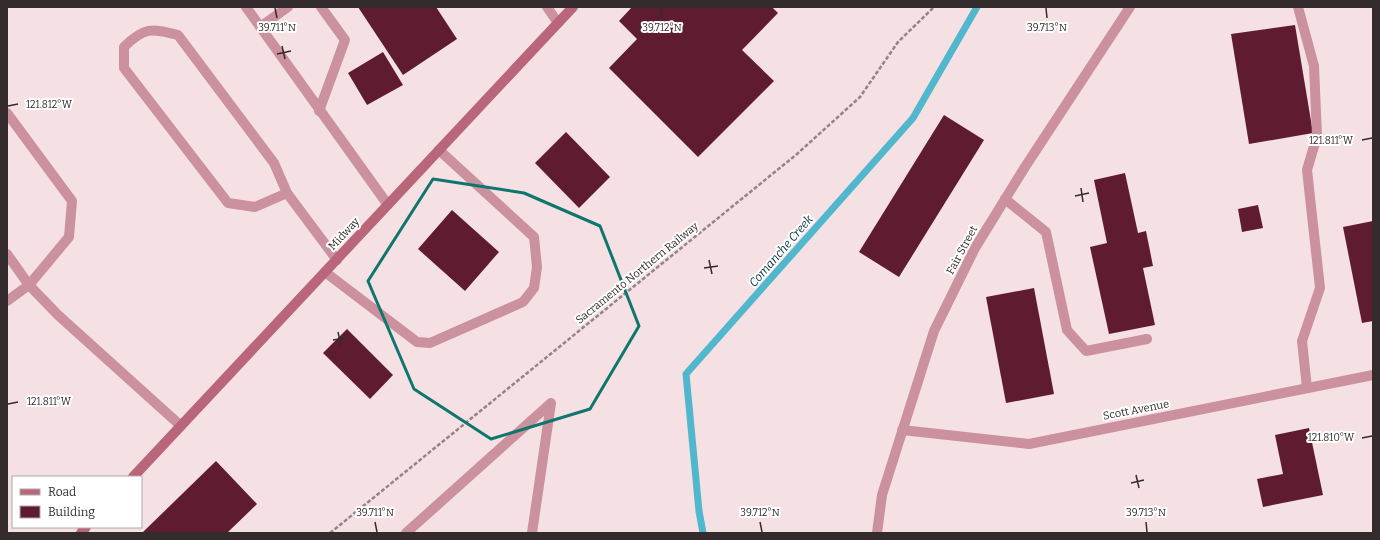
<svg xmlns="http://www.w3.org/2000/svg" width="1380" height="540" font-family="Bitter,serif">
<rect width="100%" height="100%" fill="#f5e0e4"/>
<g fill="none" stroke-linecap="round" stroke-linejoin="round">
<path stroke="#50b7cd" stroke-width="7" d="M703,533L699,511L686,374L913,118L977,7"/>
</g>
<g fill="#5f1c30">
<path d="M358,7H436L457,39L403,75Z"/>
<path d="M632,7H772L778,13L742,50L774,81L698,157L609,68L637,39L619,21Z"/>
<path d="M1295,25L1313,133L1249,144L1231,34Z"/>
<path d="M383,52L403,85L367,105L348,73Z"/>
<path d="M944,115L984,140L899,277L859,252Z"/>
<path d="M566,132L610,177L579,208L535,163Z"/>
<path d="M1125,173L1138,233L1146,231L1153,266L1143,268L1155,325L1109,334L1090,247L1107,243L1094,180Z"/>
<path d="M1258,205L1263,228L1242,232L1238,209Z"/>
<path d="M452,210L499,252L465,291L418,249Z"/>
<path d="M1373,221V321L1362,323L1343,227Z"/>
<path d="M1034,288L1054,394L1006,403L986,297Z"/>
<path d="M347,329L393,375L370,399L323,353Z"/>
<path d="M1309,428L1323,495L1263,507L1257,479L1283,474L1275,435Z"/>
<path d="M216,461L257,504L227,533H142Z"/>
</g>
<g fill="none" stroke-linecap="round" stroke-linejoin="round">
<path stroke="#938587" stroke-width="2.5" stroke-dasharray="4 2" stroke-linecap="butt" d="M330,533L797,154L860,97L898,42L934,7"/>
<g stroke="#cb919e" stroke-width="10">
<path d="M246,7L388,205"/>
<path d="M547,7L558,23"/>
<path d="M1298,7L1314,66L1317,136L1307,170L1320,288L1302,341L1307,388"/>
<path d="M260,27L288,7"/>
<path d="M319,111L345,40L321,7"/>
<path d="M7,113L72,201L69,237L29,285L7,301"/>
<path d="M287,193L255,207L228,203L124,68V47C144,27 151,28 178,35L274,163L287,193L337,260"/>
<path d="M1005,199L1046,232L1067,330L1086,351L1147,339"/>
<path d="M7,254L29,285L58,315L181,426"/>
<path d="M325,272L417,342L430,343L523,302L534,288L537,267L534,237L439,150"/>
<path d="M406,533L551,403L532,533"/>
</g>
<g stroke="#cb919e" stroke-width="10">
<path d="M902,430L1029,444L1373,375"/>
<path d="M877,533L882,495L934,331L975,248L1025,167L1130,7"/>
</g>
<g stroke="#b9667b" stroke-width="10">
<path d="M133,477L573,7"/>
<path d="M81,533L86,527"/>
</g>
</g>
<path fill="none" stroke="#0f766e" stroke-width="3" stroke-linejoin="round" d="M433,179L524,193L600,226L639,326L590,409L491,439L414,389L368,281Z"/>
<path fill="none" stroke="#332b2c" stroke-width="1.5" d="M275,8L277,18M660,8L662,18M1046,8L1047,18M282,46L285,59M277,54L291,51M8,106L18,104M1362,140L1372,138M1081,188L1083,202M1075,196L1089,193M709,260L712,274M704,268L718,266M338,332L341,346M333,340L346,338M8,404L18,402M1362,438L1372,436M1136,475L1139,488M1131,483L1144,480M375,522L377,532M760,522L762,532M1146,522L1147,532"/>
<g text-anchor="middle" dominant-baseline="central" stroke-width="4" stroke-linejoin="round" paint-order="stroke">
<g font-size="11" fill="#332b2c" stroke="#fff">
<text transform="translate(344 234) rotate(-47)">Midway</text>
<text transform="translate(962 250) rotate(-62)">Fair Street</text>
<text transform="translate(637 273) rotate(-39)">Sacramento Northern Railway</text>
<text transform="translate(1136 410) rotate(-11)">Scott Avenue</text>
</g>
<g font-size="12" font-style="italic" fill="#053741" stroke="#fff">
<text transform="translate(781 251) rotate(-49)">Comanche Creek</text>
</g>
</g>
<g font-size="10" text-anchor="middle" fill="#332b2c" stroke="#fff" stroke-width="4" stroke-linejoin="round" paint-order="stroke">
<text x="277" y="31">39.711°N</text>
<text x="662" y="31">39.712°N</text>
<text x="1047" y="31">39.713°N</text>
<text x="49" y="108">121.812°W</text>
<text x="1331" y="144">121.811°W</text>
<text x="49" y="405">121.811°W</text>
<text x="1331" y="441">121.810°W</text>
<text x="375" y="516">39.711°N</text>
<text x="760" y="516">39.712°N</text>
<text x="1146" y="516">39.713°N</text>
</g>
<rect width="1380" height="540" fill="none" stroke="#332b2c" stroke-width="16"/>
<rect x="12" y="476" width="130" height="52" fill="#ffffff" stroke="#adaaab"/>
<rect x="20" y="489" width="20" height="6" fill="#b9667b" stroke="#adaaab"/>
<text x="48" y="496" font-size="12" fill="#332b2c">Road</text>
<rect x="20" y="506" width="20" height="12" fill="#5f1c30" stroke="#adaaab"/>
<text x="48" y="516" font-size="12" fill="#332b2c">Building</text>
</svg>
